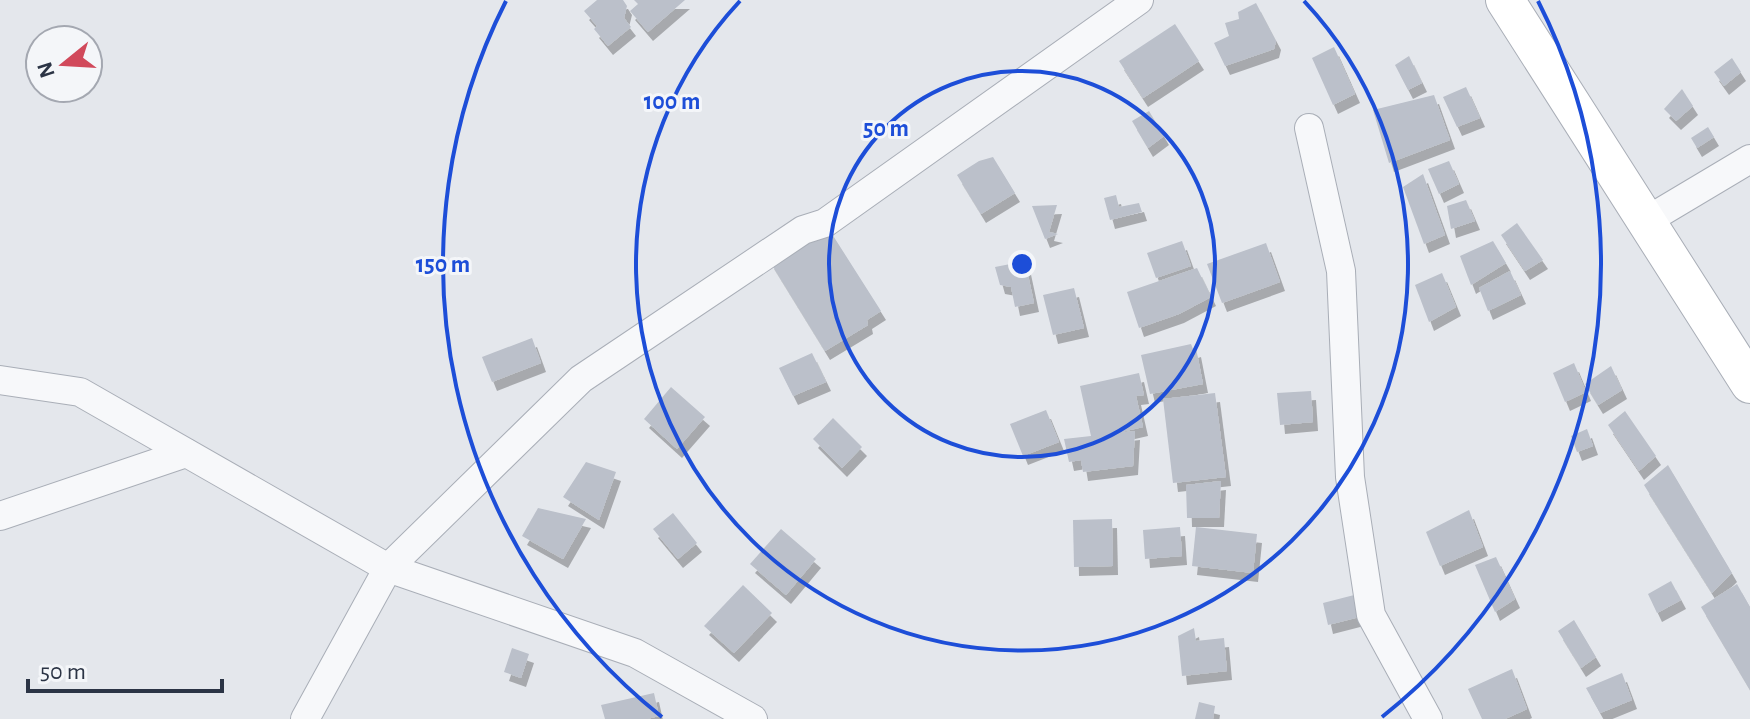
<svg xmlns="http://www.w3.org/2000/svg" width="1750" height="719" font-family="'Alegreya Sans',sans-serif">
<defs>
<filter id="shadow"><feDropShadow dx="5" dy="9" stdDeviation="0" flood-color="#0004"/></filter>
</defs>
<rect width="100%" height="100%" fill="#e4e7ec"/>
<g fill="#bbc0ca" filter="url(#shadow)">
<path d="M597,0H623L627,6L624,18L631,27L608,46L594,29L597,26L584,11Z"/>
<path d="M634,0H685L648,32L630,11L638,4Z"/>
<path d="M1256,3L1276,41L1274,49L1225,66L1214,43L1229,36L1225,23L1239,19L1238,12Z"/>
<path d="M1175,24L1199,61L1143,98L1119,61Z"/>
<path d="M1334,47L1355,94L1333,105L1312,58Z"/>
<path d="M1409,56L1422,83L1408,90L1395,65Z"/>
<path d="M1732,58L1741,72L1724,86L1714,72Z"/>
<path d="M1466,87L1480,118L1457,127L1443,97Z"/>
<path d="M1682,89L1693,106L1676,121L1664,109Z"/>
<path d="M1434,95L1450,140L1389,163L1373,110Z"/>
<path d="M1149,111L1164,136L1148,148L1132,121Z"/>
<path d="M1708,127L1714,137L1697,148L1691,138Z"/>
<path d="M993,157L1015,193L981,214L957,175L979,161Z"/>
<path d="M1449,161L1459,184L1439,194L1428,169Z"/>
<path d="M1423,174L1445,235L1424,244L1403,187Z"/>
<path d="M1116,195L1119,207L1139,203L1142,212L1110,220L1104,198Z"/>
<path d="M1466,200L1475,221L1451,229L1447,206Z"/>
<path d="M1057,205L1049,232L1058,234L1045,239L1032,206Z"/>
<path d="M825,223L881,311L867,320L868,325L825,351L769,260Z"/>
<path d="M1517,223L1543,260L1525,271L1501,235Z"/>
<path d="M1182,241L1191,266L1156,278L1147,253Z"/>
<path d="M1493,241L1506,263L1471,285L1460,256Z"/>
<path d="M1266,243L1280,282L1222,303L1207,264Z"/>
<path d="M1025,261L1034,303L1015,307L1011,287L1000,285L995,267Z"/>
<path d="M1197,268L1211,297L1179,314L1139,328L1127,292Z"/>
<path d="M1510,271L1521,295L1488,311L1479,288Z"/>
<path d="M1442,273L1456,307L1429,322L1415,285Z"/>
<path d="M1074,288L1084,328L1053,335L1043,295Z"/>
<path d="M532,338L541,363L492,382L482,357Z"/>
<path d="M1191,344L1193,349L1196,348L1203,384L1150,394L1141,355Z"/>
<path d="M812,353L826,382L793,396L779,368Z"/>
<path d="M1574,363L1586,392L1565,402L1553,373Z"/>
<path d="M1611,366L1622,390L1598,405L1585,384Z"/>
<path d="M1139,373L1144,395L1136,396L1143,427L1117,433L1135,431L1133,466L1083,472L1081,460L1069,462L1064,439L1091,436L1080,386Z"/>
<path d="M671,387L705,417L677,449L644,419Z"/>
<path d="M1311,391L1313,422L1280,425L1277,393Z"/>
<path d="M1215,393L1226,477L1173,483L1163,399Z"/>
<path d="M1046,410L1059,442L1023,456L1010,424Z"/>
<path d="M1625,411L1656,456L1639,471L1608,425Z"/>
<path d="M833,418L862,447L842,468L813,439Z"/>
<path d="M1587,429L1593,446L1577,452L1571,436Z"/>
<path d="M586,462L616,472L599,520L563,497Z"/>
<path d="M1668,465L1732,573L1712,593L1644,485Z"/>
<path d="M1221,481L1219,518H1187L1186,485Z"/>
<path d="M538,508L586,519L563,559L522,536Z"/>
<path d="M1469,510L1483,547L1440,566L1426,532Z"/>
<path d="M673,513L697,543L678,559L653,529Z"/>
<path d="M1112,519L1113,566L1074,567L1073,520Z"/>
<path d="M1180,527L1182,556L1145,559L1143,530Z"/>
<path d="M1196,527L1257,534L1253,573L1192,566Z"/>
<path d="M781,529L816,559L786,595L750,564Z"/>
<path d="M1496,557L1515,599L1495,612L1475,565Z"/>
<path d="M1671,581L1681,600L1657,613L1648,594Z"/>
<path d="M1737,584L1750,607V690L1701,607Z"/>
<path d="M743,585L772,613L734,653L704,626Z"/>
<path d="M1358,594L1363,616L1328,625L1323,603Z"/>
<path d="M1574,620L1596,657L1581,668L1558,631Z"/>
<path d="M1194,628L1196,641L1224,638L1227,671L1182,676L1178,636Z"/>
<path d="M512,648L529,654L521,678L504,672Z"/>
<path d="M1512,669L1527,709L1505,719H1482L1468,689Z"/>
<path d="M1622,673L1632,700L1600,713L1586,688Z"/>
<path d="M654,693L659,716L647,719H605L601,705Z"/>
<path d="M1199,702L1215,706L1213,719H1195Z"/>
</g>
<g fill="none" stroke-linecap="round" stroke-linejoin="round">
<defs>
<g id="street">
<path d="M1309,128L1341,271L1350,477L1371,615L1428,719"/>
<path d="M1646,221L1750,159"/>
<path d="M0,380L80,392L388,568L635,653L753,719"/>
<path d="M0,516L186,453"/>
<path d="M305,719L388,568L581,379L803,230L825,223L1139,0"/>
</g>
<path id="secondary" d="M1505,0L1750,384"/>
</defs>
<use href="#street" stroke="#a9aeb7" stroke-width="30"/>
<use href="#secondary" stroke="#a9aeb7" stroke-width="40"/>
<use href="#street" stroke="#f7f8fa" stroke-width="28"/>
<use href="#secondary" stroke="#fff" stroke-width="38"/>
</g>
<g fill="none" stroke="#1d4ed8" stroke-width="4">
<circle cx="1022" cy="264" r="193"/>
<path d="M1304 1A386 386 0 1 1 740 1"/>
<path d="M662 717A579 579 0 0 1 506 1M1538 1A579 579 0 0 1 1382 717"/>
</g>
<circle cx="1022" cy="264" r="12" fill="#1d4ed8" stroke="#f4f6f9" stroke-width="4"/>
<g font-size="24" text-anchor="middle" font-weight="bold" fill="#1d4ed8" stroke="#f4f6f9" stroke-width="6" stroke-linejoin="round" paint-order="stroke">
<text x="672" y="109">100 m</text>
<text x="886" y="136">50 m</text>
<text x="443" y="272">150 m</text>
</g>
<g transform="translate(64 64) rotate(252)"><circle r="38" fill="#f4f6f9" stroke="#a4a8b1" stroke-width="2"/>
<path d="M0-6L14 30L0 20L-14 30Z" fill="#d1495b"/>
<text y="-12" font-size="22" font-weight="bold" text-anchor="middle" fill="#2b3445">N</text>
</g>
<path d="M28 679v12h194v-12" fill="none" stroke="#2b3445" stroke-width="4"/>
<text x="40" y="679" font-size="24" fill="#2b3445" stroke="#f4f6f9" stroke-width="6" paint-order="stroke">50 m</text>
</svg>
